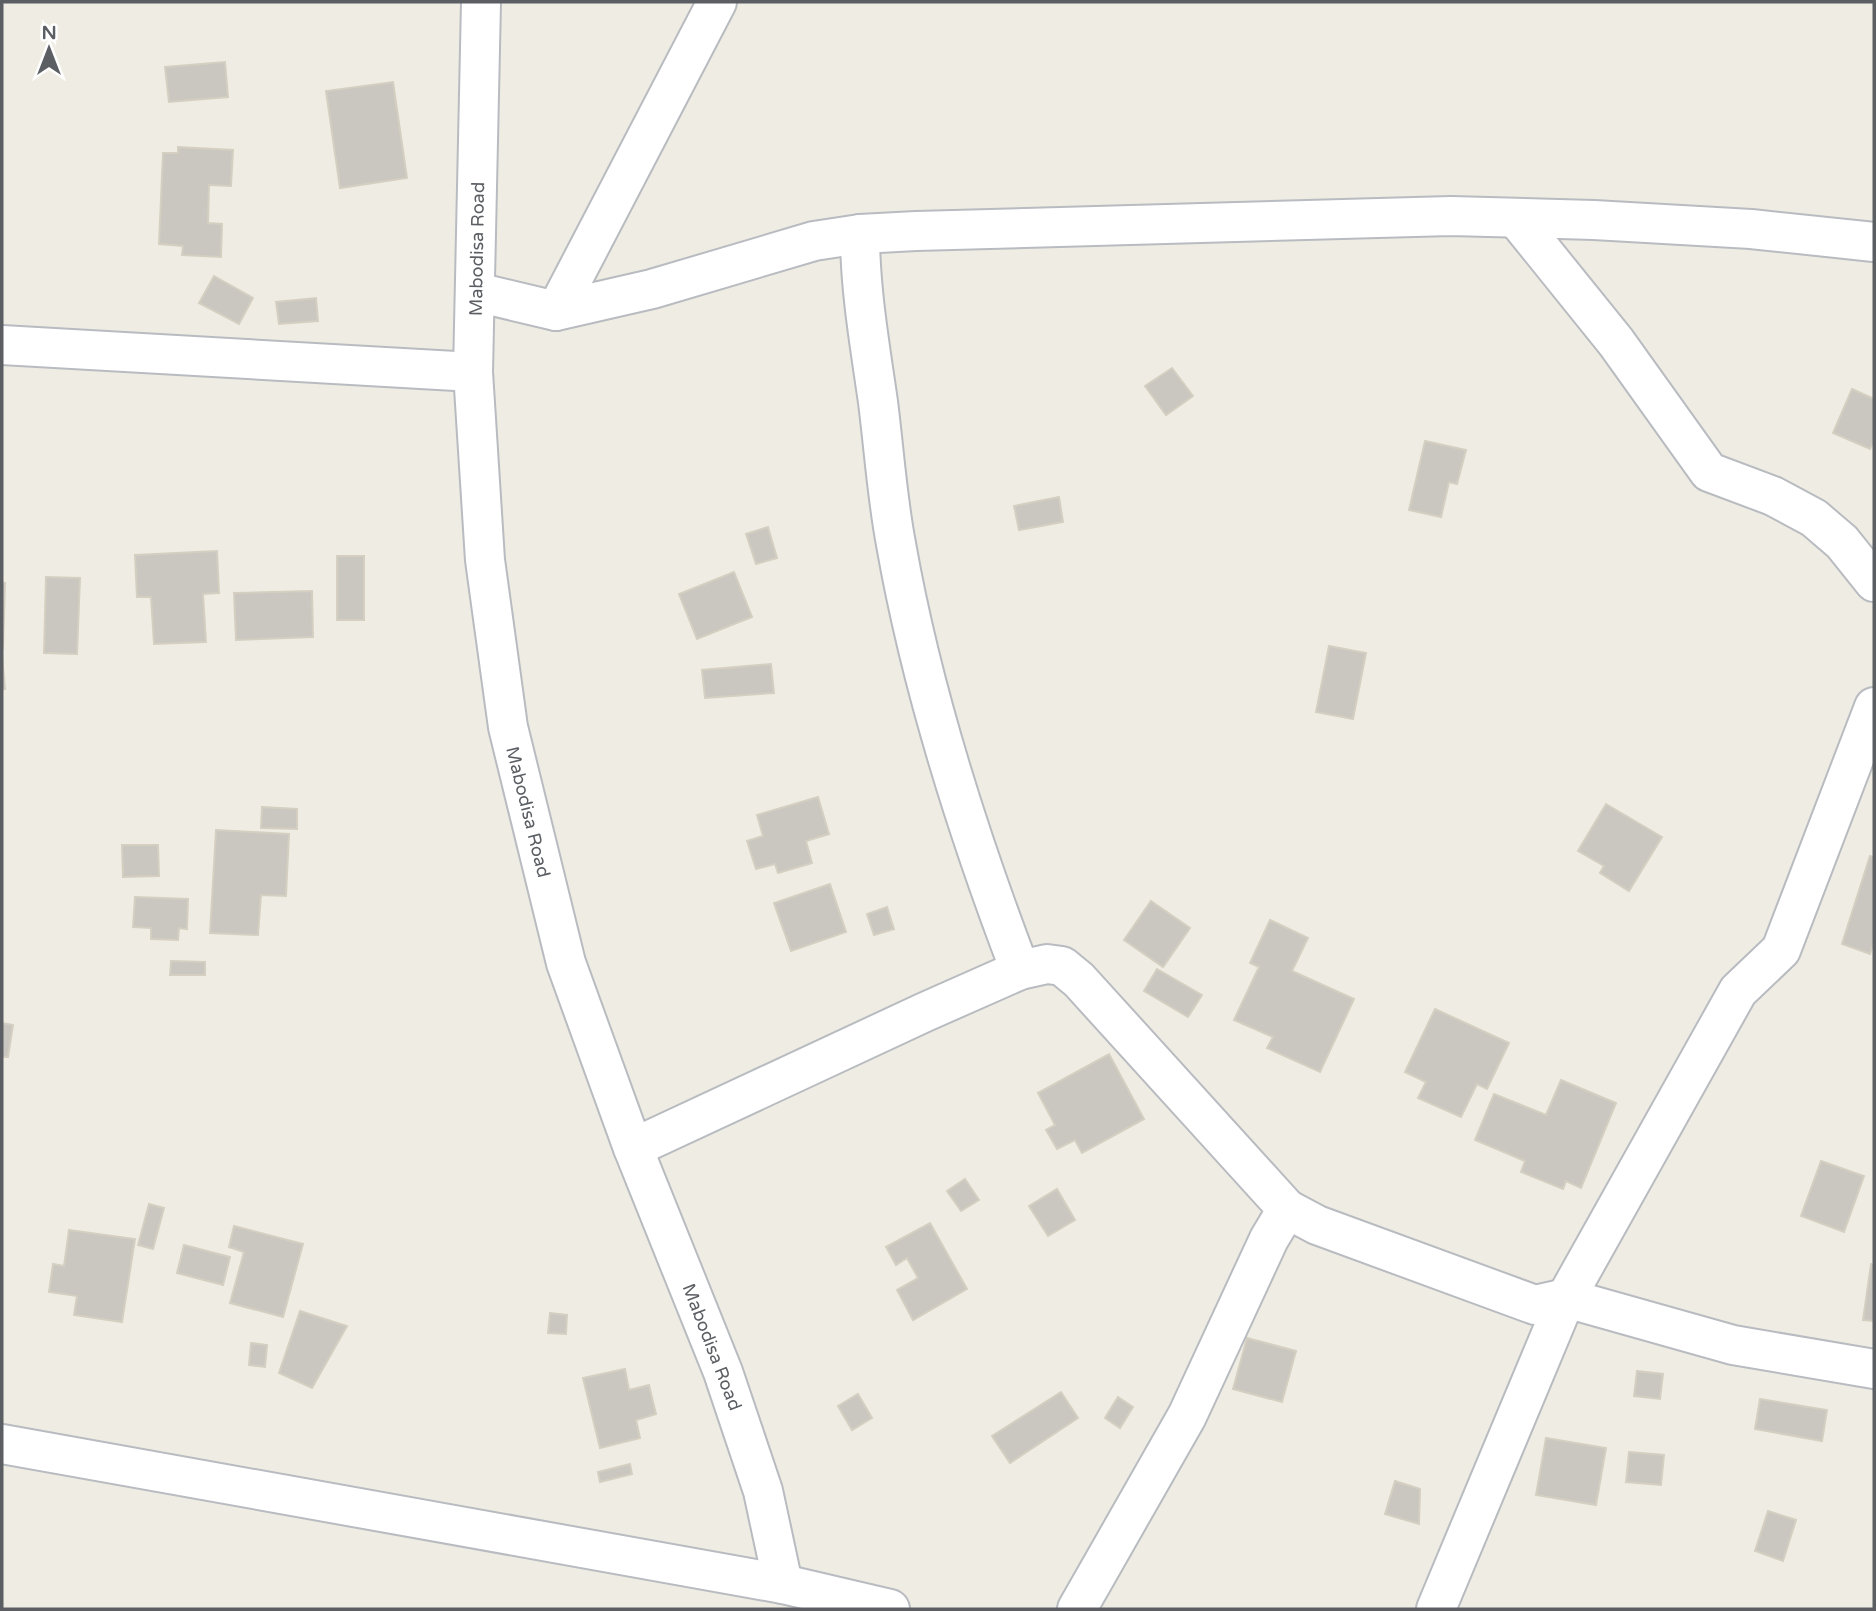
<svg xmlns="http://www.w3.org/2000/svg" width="1876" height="1611" font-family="'Varela Round',sans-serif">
<rect width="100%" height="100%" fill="#efede3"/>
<g fill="#cac7c0" stroke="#d4cfc1" stroke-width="2">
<path d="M225,62L228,97L169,102L165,67Z"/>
<path d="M393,82L407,178L340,188L326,91Z"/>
<path d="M178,147L233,150L231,186L209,185L208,223L222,224L221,257L182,255L183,246L159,244L163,153H178Z"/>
<path d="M214,276L253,298L239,324L199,303Z"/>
<path d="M316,298L318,321L279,324L276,302Z"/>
<path d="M1172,368L1193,396L1166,415L1145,386Z"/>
<path d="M1852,389L1874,399V440L1870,449L1833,433Z"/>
<path d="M1425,441L1466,450L1457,484L1449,482L1441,517L1409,510Z"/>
<path d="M1059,497L1063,522L1019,530L1014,506Z"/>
<path d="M768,527L777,558L756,564L746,534Z"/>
<path d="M217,551L219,593L203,594L206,642L154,644L151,597H137L135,555Z"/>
<rect x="337" y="556" width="27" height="64"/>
<path d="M734,572L752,617L697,639L679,594Z"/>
<path d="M46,577L80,578L77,654L44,653Z"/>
<path d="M2,583H5L3,648L2,647Z"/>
<path d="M312,591L313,637L236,640L234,593Z"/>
<path d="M1329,646L1366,653L1353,719L1316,712Z"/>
<path d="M2,655L5,689H2Z"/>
<path d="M771,664L774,693L705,698L702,670Z"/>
<path d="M818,797L829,834L806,841L812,863L778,873L775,864L756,869L747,841L763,836L757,815Z"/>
<path d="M1606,804L1662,837L1629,891L1600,873L1604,866L1578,851Z"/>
<path d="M262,807L297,809V829L261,828Z"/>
<path d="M216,830L289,834L286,896L261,895L258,935L210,933Z"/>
<path d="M122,845H158L159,876L123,877Z"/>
<path d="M1870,856L1874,857V942L1870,954L1842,944Z"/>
<path d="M830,884L846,932L791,951L774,903Z"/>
<path d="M135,897L188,899L187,929L179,928L178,940L151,939V928L133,927Z"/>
<path d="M1151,901L1190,928L1163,967L1124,940Z"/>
<path d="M887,907L894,929L874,935L867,914Z"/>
<path d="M1270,920L1308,938L1292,971L1354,999L1320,1072L1267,1048L1273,1037L1234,1020L1259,967L1250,963Z"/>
<path d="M171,961L205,962V975H170Z"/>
<path d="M1157,969L1202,995L1188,1017L1144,991Z"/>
<path d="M1435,1009L1509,1043L1487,1089L1477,1084L1461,1117L1418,1098L1426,1082L1405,1072Z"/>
<path d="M2,1023L13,1025L8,1057H2Z"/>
<path d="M1109,1054L1144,1119L1082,1153L1075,1140L1057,1149L1046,1130L1055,1125L1038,1093Z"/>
<path d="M1561,1080L1616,1103L1581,1188L1566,1181L1563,1189L1521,1172L1525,1161L1475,1140L1494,1094L1546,1115Z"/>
<path d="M1821,1161L1864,1176L1844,1232L1801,1216Z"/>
<path d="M965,1179L979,1200L961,1211L947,1191Z"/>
<path d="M1057,1189L1075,1220L1048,1236L1029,1206Z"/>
<path d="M149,1204L164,1208L153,1249L138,1245Z"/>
<path d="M930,1223L967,1289L913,1320L897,1290L918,1278L907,1258L896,1265L886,1247Z"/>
<path d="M234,1226L303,1244L283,1317L230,1303L244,1252L229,1247Z"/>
<path d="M69,1230L135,1239L122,1322L74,1315L77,1296L49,1292L53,1264L64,1266Z"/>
<path d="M184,1245L230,1257L223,1285L177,1273Z"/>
<path d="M1871,1264L1874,1265V1321L1863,1320Z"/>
<path d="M300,1311L347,1326L312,1388L279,1373Z"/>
<path d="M550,1313L567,1315L566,1334L548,1333Z"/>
<path d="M1247,1338L1296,1351L1282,1402L1233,1389Z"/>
<path d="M251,1343L267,1345L265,1367L249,1365Z"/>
<path d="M625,1369L629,1390L649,1385L656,1414L636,1420L640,1438L600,1448L583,1378Z"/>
<path d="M1637,1371L1663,1374L1660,1399L1634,1396Z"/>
<path d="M1061,1392L1078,1418L1010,1463L992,1436Z"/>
<path d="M858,1394L872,1418L852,1430L838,1406Z"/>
<path d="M1118,1397L1133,1407L1120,1428L1105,1418Z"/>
<path d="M1760,1399L1827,1410L1822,1441L1755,1429Z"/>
<path d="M1546,1438L1606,1448L1596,1505L1536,1495Z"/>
<path d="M1629,1452L1664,1455L1661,1485L1626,1482Z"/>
<path d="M630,1464L632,1474L600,1482L598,1472Z"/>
<path d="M1395,1481L1420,1489L1419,1524L1385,1514Z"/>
<path d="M1768,1511L1796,1520L1783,1561L1755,1551Z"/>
</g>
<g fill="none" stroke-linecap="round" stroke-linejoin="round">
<defs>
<g id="minor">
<path d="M481,2L473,372L485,560L508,727L566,963L633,1148L723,1372L763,1491L783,1584"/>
<path d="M1516,218L1616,342L1709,472L1773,496L1814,518L1842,542L1874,582"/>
<path d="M860,234C860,290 870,346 878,402C884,449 887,497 896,544C921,686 968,834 1020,970"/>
<path d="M476,292L556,311L652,289L814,241L860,234L916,231L1451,216L1594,220L1751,229L1874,242"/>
<path d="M556,311L717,2"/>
<path d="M2,345L473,372"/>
<path d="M633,1148L925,1012L1020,970L1047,964L1062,966L1079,980L1287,1209"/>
<path d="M2,1444L783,1584L890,1609"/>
<path d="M1077,1609L1187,1416L1269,1239L1287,1209L1317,1225L1535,1305L1566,1298L1733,1345L1874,1369"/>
<path d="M1436,1609L1566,1298L1738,991L1781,950L1874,707"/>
</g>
</defs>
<use href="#minor" stroke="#b8bbc0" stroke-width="42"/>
<use href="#minor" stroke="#fff" stroke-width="38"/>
</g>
<g text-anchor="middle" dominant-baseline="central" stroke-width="5" stroke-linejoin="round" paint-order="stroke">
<g font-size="18" fill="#5b5f64" stroke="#fff">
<text transform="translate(477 249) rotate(-89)">Mabodisa Road</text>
<text transform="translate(528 812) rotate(76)">Mabodisa Road</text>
<text transform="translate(712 1347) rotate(69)">Mabodisa Road</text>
</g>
</g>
<rect width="1876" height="1611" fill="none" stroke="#5b5f64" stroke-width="7"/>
<g transform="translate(49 49)" stroke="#ffffff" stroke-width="5" paint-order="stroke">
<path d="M0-5L12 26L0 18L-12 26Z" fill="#5b5f64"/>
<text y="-10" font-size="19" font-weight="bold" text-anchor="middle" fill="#5b5f64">N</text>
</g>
</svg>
